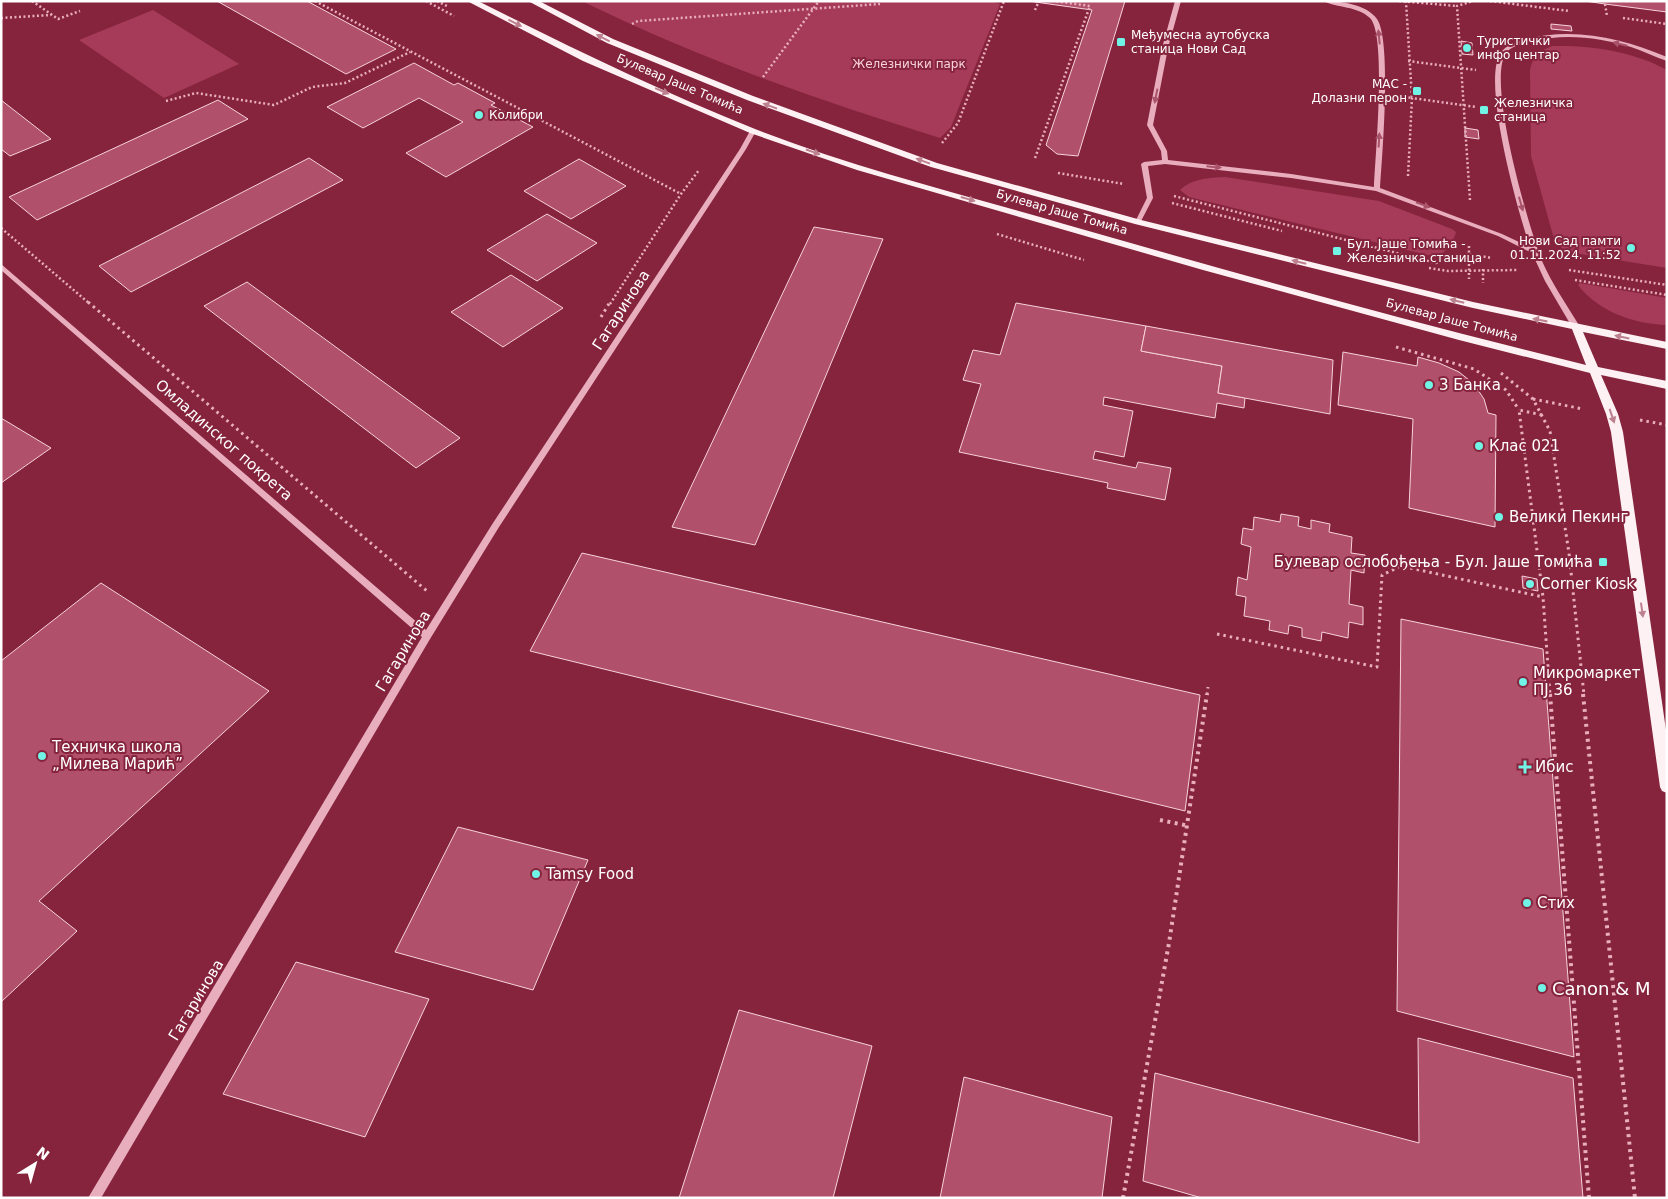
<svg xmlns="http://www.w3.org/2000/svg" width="1668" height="1199" font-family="'DejaVu Sans',sans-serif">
<rect width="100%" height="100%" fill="#86243d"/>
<g fill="#a53b58">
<path d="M582,1H991L1000,4L951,127L940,138C818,100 697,58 582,1Z"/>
<path d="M153,10L239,64L164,98L79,40Z"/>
<path d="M1552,46C1590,45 1633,51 1667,70V268L1574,253L1562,248L1554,239L1531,156L1530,70C1533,56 1538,52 1552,46Z"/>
<path d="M1225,177L1379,201L1452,229L1456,232C1454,241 1445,254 1436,257L1189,197L1180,190C1193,178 1209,178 1225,177Z"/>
<path d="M1580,283L1667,298V325C1634,324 1599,312 1578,285Z"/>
</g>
<g fill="#b0506a" stroke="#f7d2dc">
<path d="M217,1H307L396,49L346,74Z"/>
<path d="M1028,1H1125L1078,156L1057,154L1046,145L1092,10Z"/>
<path d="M1585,1H1667V12L1605,4Z"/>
<path d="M1551,24L1571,26L1572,31L1551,29Z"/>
<path d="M1461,41L1472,43L1473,55L1462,54Z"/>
<path d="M414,63L454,85L458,83L495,103L491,105L533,127L446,177L406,153L463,122L419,98L363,128L327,107Z"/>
<path d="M1,100L51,139L10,156L1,149Z"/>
<path d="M218,100L248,119L37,220L9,197Z"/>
<path d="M1465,128L1478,130L1479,139L1465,137Z"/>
<path d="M309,158L343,180L131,292L99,266Z"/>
<path d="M579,159L626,186L571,219L524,191Z"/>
<path d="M547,214L597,243L537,281L487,250Z"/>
<path d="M814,227L883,239L755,545L672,527Z"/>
<path d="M511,275L563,308L503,347L451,312Z"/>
<path d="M247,282L460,438L416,468L204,306Z"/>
<path d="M1016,303L1146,326L1141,351L1222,366L1218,393L1245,398L1244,408L1217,403L1215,418L1104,397L1103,405L1133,411L1124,457L1095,451L1093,459L1136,468L1138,462L1171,468L1165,500L1107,488L1108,483L959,452L981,384L963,380L973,350L1000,355Z"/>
<path d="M1146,326L1333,360L1330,414L1218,393L1222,366L1141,351Z"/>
<path d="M1343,352L1417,366L1418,357L1439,363L1459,372L1474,384L1484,399L1488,413L1496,415L1495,527L1409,508L1413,419L1338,405Z"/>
<path d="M1,418L51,448L1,483Z"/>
<path d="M1281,514L1299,517L1298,526L1311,529V520L1330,524L1329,532L1352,537L1351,553L1365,555L1364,573L1351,570L1349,604L1363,607V625L1349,622L1348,638L1322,632L1321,641L1302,637V628L1289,625L1288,634L1269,630L1270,621L1244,616L1246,597L1236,595L1238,577L1247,580L1251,547L1241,544L1243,528L1253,530L1254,517L1280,522Z"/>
<path d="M582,553L1200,695L1185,811L530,651Z"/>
<path d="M1522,576L1537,579L1538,591L1523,588Z"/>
<path d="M101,583L269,691L39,901L77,931L1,1002V661Z"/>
<path d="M1401,619L1543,649L1574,1057L1397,1011Z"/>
<path d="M458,827L588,860L533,990L395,952Z"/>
<path d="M296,962L429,999L365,1137L223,1094Z"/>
<path d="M739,1010L872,1046L833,1198H679Z"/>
<path d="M1418,1038L1573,1078L1583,1198H1202L1143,1181L1155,1073L1419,1143Z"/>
<path d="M964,1077L1112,1117L1102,1198H940Z"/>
</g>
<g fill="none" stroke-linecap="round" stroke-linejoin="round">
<g stroke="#e9aebe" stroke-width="2.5" stroke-dasharray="2 2.5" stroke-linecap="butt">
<path d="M32,1L58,19L80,11"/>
<path d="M315,1L681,194"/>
<path d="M426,1L454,16"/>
<path d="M437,1L447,6"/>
<path d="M1399,1L1457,6"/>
<path d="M1490,1L1569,11"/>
<path d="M1605,4L1607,16"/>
<path d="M1035,10L1039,1"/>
<path d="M1,18L51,15"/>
<path d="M1623,18L1667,24"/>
<path d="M632,24L638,21L880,4"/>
<path d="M1408,61L1476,70"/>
<path d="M763,77L819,1"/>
<path d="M1404,97L1412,98L1406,2"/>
<path d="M166,101L196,93L274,105L312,87L345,83L410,52"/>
<path d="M942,143L958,123L1004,1"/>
<path d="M1035,158L1090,6L1054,1"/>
<path d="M1058,173L1124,184"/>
<path d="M1408,176L1412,98L1476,107"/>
<path d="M1174,196L1436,263L1468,254L1492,258"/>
<path d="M1470,200L1457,6L1473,1"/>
<path d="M1172,203L1282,231"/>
<path d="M1,228L90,304"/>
<path d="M997,234L1084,260"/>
<path d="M1469,246V279"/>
<path d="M1429,268L1448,271L1517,270"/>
<path d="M1483,269V283"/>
<path d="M1569,270L1667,285"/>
<path d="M1575,280L1667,295"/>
<path d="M610,304L681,194L699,170"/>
</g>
<g stroke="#e9aebe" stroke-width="3" stroke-dasharray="2.5 4" stroke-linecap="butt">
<path d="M88,302L427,591"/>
<path d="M601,317L610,302"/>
<path d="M1396,347L1474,369L1506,390L1519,410"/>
<path d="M1501,373L1533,399L1550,431L1569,553L1584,695"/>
<path d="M1533,399L1583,409"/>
<path d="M1542,415L1519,410L1543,597L1550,695"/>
<path d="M1640,420L1667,425"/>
<path d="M1217,634L1377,667L1382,575L1401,566L1543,597"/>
<path d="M1207,695L1208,687"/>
</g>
<g stroke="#e9aebe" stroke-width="4" stroke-dasharray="3 4.5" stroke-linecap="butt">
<path d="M1550,694L1589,1198"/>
<path d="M1583,694L1635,1198"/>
<path d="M1160,820L1189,826"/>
<path d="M1123,1198L1169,943L1207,694"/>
</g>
<g fill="#e9aebe" fill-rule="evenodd">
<path d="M1175,1H1181L1168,48L1153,125L1167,151L1168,160L1291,174L1374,187C1375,158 1387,35 1370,18C1357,6 1338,8 1323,1C1341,1 1366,4 1377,19C1392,41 1382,157 1380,188L1502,234L1530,247C1518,212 1482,84 1500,54C1505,45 1517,42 1526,39C1574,27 1622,38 1667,57V61C1655,57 1643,51 1631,47C1598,37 1563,33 1530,42C1522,44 1511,46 1506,53C1486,81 1529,228 1542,261C1552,284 1567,305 1580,327L1579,329H1573L1572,327L1545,281L1532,253L1498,236L1376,191L1291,178L1165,164L1148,166L1153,198L1140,223H1136L1135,222L1147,198L1141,164L1144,162L1162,160L1161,151L1147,125L1162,48Z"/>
<path d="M753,129L756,131L746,149L499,527L430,639L101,1198H88L422,637L1,270V264L426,630L493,523L740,149L750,131Z"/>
</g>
<path fill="#fef1f4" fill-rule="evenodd" d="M467,1H478C569,47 660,91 755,129C855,168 961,194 1064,224C1238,274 1411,322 1586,365L1572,329L1473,308L1135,224L931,167L747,100L607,43L528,1H539L613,39L753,96L937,163L1141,220L1473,302L1667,342V349L1583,332L1598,367L1667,381V389L1601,375L1618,414L1623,432L1667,737V793L1662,791L1660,787L1611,432L1606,414L1590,373L1459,340L1203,270L857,170L750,133L583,61Z"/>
</g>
<defs><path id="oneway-solid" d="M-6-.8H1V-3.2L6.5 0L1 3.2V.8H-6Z" transform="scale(1.25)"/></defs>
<g fill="#bc808f">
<use href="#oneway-solid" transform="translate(515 23) rotate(27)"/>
<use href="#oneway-solid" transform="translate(603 38) rotate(-153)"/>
<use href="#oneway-solid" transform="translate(662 91) rotate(23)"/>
<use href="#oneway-solid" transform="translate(770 106) rotate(-160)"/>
<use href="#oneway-solid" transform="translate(813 152) rotate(19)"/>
<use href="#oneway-solid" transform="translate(923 161) rotate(-160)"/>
<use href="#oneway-solid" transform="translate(968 199) rotate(16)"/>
<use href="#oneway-solid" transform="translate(1299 262) rotate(-166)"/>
<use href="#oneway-solid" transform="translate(1457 301) rotate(-166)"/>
<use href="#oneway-solid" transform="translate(1540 320) rotate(-169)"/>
<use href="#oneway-solid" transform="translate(1622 337) rotate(-168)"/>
<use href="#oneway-solid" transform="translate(1612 416) rotate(71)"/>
<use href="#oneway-solid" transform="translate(1642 610) rotate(82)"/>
</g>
<g fill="#a9546a">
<use href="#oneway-solid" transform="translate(1379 37) rotate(-96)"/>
<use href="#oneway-solid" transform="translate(1620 44) rotate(-166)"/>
<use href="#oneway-solid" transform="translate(1156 96) rotate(101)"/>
<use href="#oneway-solid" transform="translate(1379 140) rotate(-87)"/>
<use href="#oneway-solid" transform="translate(1214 167) rotate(6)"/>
<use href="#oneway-solid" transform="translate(1521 204) rotate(74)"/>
<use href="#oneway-solid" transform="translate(1423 205) rotate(20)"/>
</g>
<g fill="#71f3e5" stroke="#86243d" stroke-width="2">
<rect x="1116" y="37" width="10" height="10" rx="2.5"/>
<circle cx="1467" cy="48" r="5"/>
<rect x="1412" y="86" width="10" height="10" rx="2.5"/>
<rect x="1479" y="105" width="10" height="10" rx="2.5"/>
<circle cx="479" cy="115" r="5"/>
<circle cx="1631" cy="248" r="5"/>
<rect x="1332" y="246" width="10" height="10" rx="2.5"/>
<circle cx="1429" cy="385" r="5"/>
<circle cx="1479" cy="446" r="5"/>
<circle cx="1499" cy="517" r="5"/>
<rect x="1598" y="557" width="10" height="10" rx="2.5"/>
<circle cx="1530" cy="584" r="5"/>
<circle cx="1523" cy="682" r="5"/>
<circle cx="42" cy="756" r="5"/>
<path d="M1522.5 759.5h5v5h5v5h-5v5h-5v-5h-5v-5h5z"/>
<circle cx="536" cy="874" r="5"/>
<circle cx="1527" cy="903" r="5"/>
<circle cx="1542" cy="988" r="5"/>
</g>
<g text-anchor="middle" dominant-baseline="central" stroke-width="4" stroke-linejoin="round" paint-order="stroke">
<g font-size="12" fill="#fff" stroke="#86243d" text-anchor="start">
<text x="1131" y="35">Међумесна аутобуска<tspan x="1131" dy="14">станица Нови Сад</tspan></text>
<text x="1477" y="41">Туристички<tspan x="1477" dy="14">инфо центар</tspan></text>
<text x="1407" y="84" text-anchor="end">МАС -<tspan x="1407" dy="14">Долазни перон</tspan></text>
<text x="1494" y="103">Железничка<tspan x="1494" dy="14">станица</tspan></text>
<text x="489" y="115">Колибри</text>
<text x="1621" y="241" text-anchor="end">Нови Сад памти<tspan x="1621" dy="14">01.11.2024. 11:52</tspan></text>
<text x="1347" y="244">Бул. Јаше Томића -<tspan x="1347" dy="14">Железничка станица</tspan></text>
</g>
<g font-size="12" fill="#f7d2dc" stroke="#86243d">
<text x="909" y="64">Железнички парк</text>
</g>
<g font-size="12" fill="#fff" stroke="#86243d">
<text transform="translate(680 84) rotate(23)">Булевар Јаше Томића</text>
<text transform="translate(1062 212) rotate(16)">Булевар Јаше Томића</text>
<text transform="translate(1452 320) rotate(15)">Булевар Јаше Томића</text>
</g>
<g font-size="15" fill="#fff" stroke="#86243d">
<text transform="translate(621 310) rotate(-57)">Гагаринова</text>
<text transform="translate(224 440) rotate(41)">Омладинског покрета</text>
<text transform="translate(403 651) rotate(-59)">Гагаринова</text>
<text transform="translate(196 1000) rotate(-59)">Гагаринова</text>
</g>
<g font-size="15" fill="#fff" stroke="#86243d" text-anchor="start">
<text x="1439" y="385">3 Банка</text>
<text x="1489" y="446">Клас 021</text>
<text x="1509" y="517">Велики Пекинг</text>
<text x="1593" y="562" text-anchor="end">Булевар ослобођења - Бул. Јаше Томића</text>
<text x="1540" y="584">Corner Kiosk</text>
<text x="1533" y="673">Микромаркет<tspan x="1533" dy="17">ПЈ 36</tspan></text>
<text x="52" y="747">Техничка школа<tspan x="52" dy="17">„Милева Марић”</tspan></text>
<text x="1535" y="767">Ибис</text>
<text x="546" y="874">Tamsy Food</text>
<text x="1537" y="903">Стих</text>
</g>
<g font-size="18" fill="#fff" stroke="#86243d" text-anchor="start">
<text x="1552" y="988">Canon &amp; M</text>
</g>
</g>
<rect width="1668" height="1199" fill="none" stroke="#ffffff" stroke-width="5"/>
<g transform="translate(35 1164) rotate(37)" stroke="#86243d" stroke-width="4" paint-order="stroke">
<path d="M0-4L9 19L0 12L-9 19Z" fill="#ffffff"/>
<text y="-8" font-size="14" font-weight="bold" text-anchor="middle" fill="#ffffff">N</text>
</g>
</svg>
